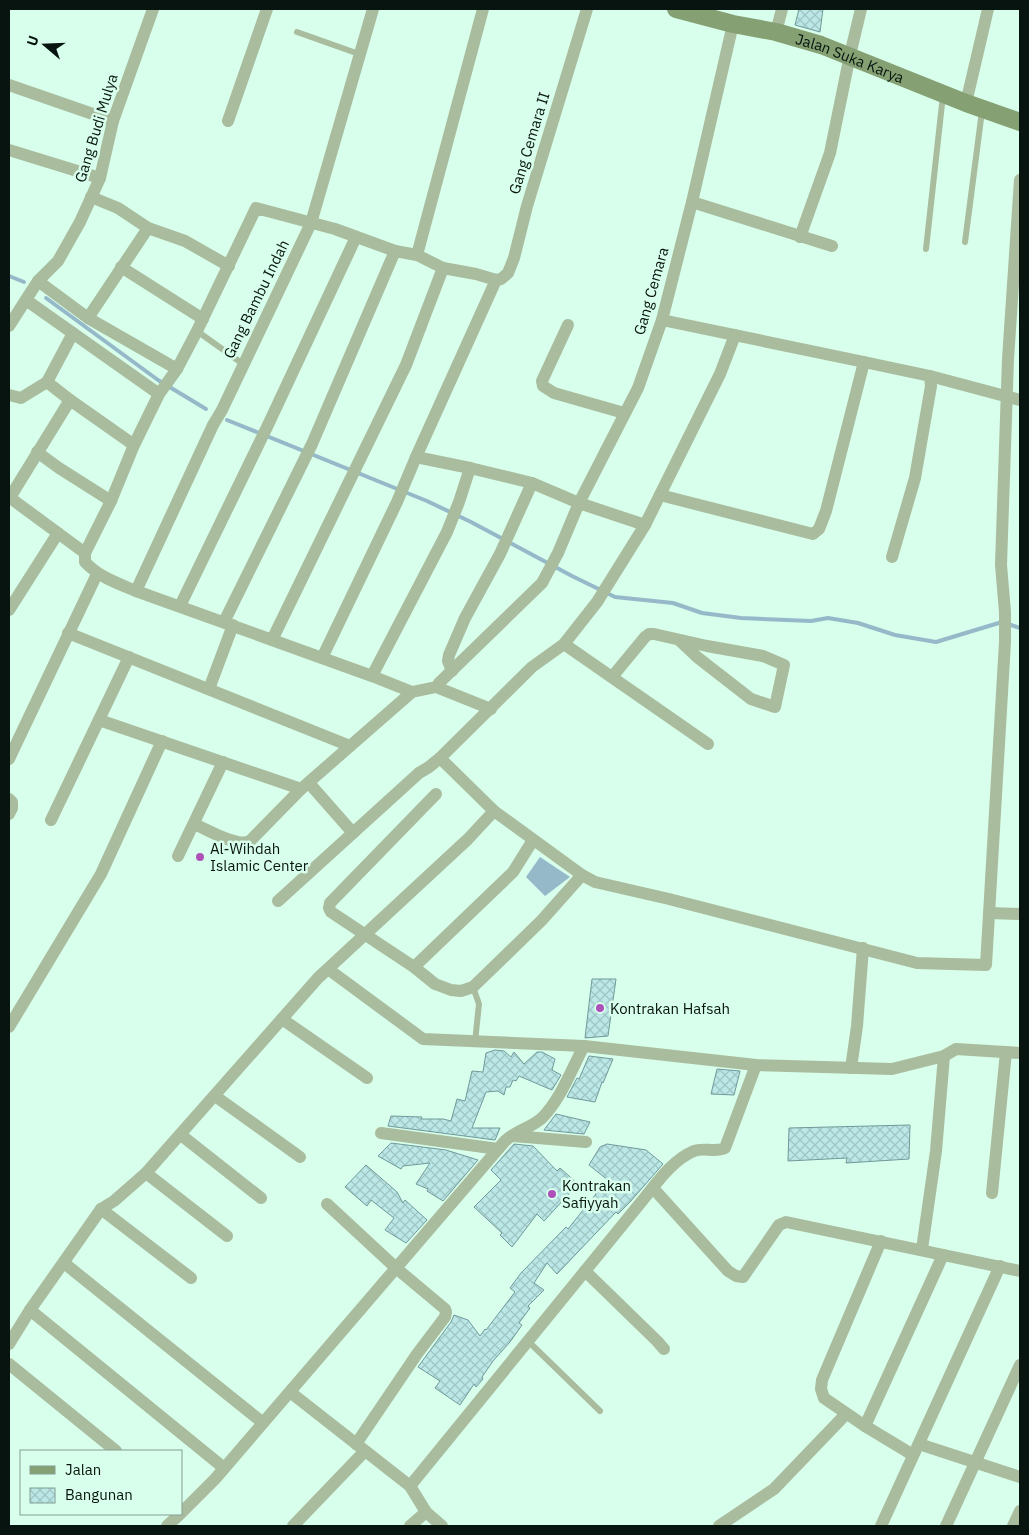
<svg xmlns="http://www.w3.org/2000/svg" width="1029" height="1535" font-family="'IBM Plex Sans',sans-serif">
<defs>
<pattern id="building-cross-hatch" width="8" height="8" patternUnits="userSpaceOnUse" patternTransform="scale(1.25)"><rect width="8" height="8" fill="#bbe7e7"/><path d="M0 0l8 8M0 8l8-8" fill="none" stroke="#9fc5c5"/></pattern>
</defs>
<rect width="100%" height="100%" fill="#d8feec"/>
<path fill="#95b9c9" d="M540,857L570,877L545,896L526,877Z"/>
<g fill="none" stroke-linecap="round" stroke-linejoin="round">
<g stroke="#95b9c9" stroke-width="4">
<path d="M9,276L24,282"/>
<path d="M46,298L158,380L206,409"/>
<path d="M227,420L427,501L471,522L572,576L615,597L673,603L702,613L741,618L811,621L828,618L858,623L895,635L936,642L1002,622"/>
<path d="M1008,624L1020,628"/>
</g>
</g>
<g fill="url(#building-cross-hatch)" stroke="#709a9a">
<path d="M799,9H823L820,32L795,25Z"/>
<path d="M592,979H616L608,1036L585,1038Z"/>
<path d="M495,1050L504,1051L511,1057L514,1052L524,1064L537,1052H542L555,1059L552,1070L561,1075L552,1090L519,1076L516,1081L513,1080L510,1087H506L504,1095L498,1091L486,1092L472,1128H500L495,1140L388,1126L391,1116L422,1117L421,1119H443L451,1121L457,1099L465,1101L472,1071L483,1072L486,1053Z"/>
<path d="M589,1056L613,1059L603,1083L602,1082L595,1102L567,1097L577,1078L579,1079Z"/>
<path d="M717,1069L740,1071L734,1095L711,1094Z"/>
<path d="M556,1114L590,1122L584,1134L544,1130Z"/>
<path d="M910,1125L909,1159L846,1163L847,1158L788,1161L789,1128Z"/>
<path d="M391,1143L446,1150L478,1160L443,1201L427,1191L428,1189L416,1184L430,1163L403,1166L401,1169L378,1156Z"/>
<path d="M514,1144L533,1146L557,1171L560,1168L578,1184L544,1221L537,1214L512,1247L500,1235L502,1233L474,1207L501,1180L491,1170Z"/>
<path d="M607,1144L646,1150L663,1164L630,1202L618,1214L616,1212L557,1274L547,1263L534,1283L544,1290L528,1306L530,1308L519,1323L522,1325L510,1342L493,1361L482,1377L483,1379L476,1387L474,1384L460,1405L435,1388L440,1381L418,1367L451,1322L454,1315L468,1320L480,1336L485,1329L486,1330L515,1292L510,1288L521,1273L566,1227L568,1229L596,1194L595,1193L609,1181L589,1165L600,1147Z"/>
<path d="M366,1165L397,1192L403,1203L405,1200L427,1220L406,1243L385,1230L394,1218L371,1200L367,1206L345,1187Z"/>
</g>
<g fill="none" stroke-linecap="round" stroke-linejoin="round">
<g stroke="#a9bc9d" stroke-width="6">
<path d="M297,32L359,54"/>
<path d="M965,242L982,111"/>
<path d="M926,249L943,95"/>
<path d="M197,331L243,364"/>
<path d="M473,987L479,1004L475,1042"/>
<path d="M528,1341L600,1411"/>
</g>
<g stroke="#a9bc9d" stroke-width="12">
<path d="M776,32L782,9"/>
<path d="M9,85L113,121"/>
<path d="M966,103L988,9"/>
<path d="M228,121L267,9"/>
<path d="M9,150L100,178"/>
<path d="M91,197L118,208L148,228L185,241L229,266"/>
<path d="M692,202L832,246"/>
<path d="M800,237L830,153L850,55L861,9"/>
<path d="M417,255L483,9"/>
<path d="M121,267L203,319"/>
<path d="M496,280L501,279L508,273L514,258L527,206L587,9"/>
<path d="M38,281L88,318L177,369"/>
<path d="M26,300L159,394"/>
<path d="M88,318L148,228"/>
<path d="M662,320L864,362"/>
<path d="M568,325L542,381L543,386L554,393L624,413"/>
<path d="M9,326L38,281L58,261L80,222L100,178L113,121L153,9"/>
<path d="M73,333L47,382L70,400L134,445"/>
<path d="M9,395L21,398L47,382"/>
<path d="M37,452L59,468L111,501"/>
<path d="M416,457L470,468L532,483L579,503L645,525"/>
<path d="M660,495L813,534L819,529L826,511L864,362L930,376"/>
<path d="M9,497L85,553"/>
<path d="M9,499L70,400"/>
<path d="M892,557L915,478L931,386L930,376L1020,400"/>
<path d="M136,591L213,425L222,410L311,223L373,9"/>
<path d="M180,606L268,425L356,237"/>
<path d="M9,610L58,533"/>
<path d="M224,622L312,444L395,251"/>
<path d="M68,633L350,746"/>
<path d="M272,640L406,365L443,268"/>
<path d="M564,644L708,744"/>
<path d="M322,658L397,502L416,457L496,280L476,274L443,268L417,255L395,251L335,229L256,208L197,331L177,369L159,394L134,445L111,501L85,553V562C99,577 117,583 136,591L372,676L447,532L459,502L470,468"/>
<path d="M452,671L448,661L449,655L465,618L500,554L532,483"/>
<path d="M372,676L412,692"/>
<path d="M612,677L645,637L649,634H654L707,646L763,656L784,665L775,707L751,699L697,657L679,640"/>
<path d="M437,687L439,683L542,583L558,553L579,503L638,388L662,320L692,202L733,24"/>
<path d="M209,689L233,625"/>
<path d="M99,720L301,789"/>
<path d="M440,758L494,811L582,875L595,882L669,899L917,963L986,965L1005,642V612L1001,565L1008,359L1020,180"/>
<path d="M9,759L97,574"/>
<path d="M309,783L353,833"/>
<path d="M436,794L330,903L329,908L331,912L414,967L435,984L451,990L461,991L473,987L542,920L582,875"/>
<path d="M9,799L12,802V808L9,814"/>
<path d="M51,820L129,657"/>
<path d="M194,824C207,829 237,848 250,841L301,789L412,692L436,687L491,709"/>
<path d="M178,856L223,762"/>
<path d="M278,901L419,773L429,767L440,758L532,667L564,644L597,602L645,525L720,374L735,335"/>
<path d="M989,913L1020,914"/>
<path d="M414,967L513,872L533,840"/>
<path d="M328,969L423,1039L584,1046L756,1065L892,1069L944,1056L956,1049L1020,1053"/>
<path d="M282,1019L367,1078"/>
<path d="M9,1027L101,874L162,741"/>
<path d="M851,1068L857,1026L863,948"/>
<path d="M215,1096L300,1157"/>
<path d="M381,1133L498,1149"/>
<path d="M181,1135L261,1198"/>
<path d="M513,1136L586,1142"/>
<path d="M146,1173L227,1236"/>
<path d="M653,1188L728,1271L736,1276L743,1277L779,1225L786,1222L1020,1271"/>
<path d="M992,1193L1006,1052"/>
<path d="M327,1204L396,1268L445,1309L446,1312L445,1317L417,1354L356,1444"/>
<path d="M101,1209L191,1278"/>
<path d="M881,1241L822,1380L821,1389L824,1398L865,1426L913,1455"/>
<path d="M922,1249L936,1151L944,1056"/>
<path d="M64,1263L262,1422"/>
<path d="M585,1271L657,1341L664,1349"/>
<path d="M30,1310L224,1468"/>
<path d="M9,1344L30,1310L101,1209L114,1201L146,1173L318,978L468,839L494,811"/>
<path d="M9,1364L116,1451"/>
<path d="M290,1392L410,1486L426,1512L410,1526"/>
<path d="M865,1426L943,1255"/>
<path d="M919,1444L1020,1477"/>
<path d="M410,1486L642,1201C656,1184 672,1160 694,1151C704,1147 715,1153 725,1148L756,1065"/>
<path d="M426,1512L442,1526"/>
<path d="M181,1513L215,1479L505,1141C515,1131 531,1128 542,1118C561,1099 571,1070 584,1046"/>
<path d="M167,1526L180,1514"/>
<path d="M293,1526L365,1451"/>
<path d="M719,1526L774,1489L846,1414"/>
<path d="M881,1526L1000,1266"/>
<path d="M946,1526L1020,1365"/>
<path d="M1013,1526L1020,1511"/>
</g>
<path stroke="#85a073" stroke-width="18" id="s1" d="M676,9L733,24L776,32L821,45L966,103L1020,122"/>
</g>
<g fill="#af50b9" stroke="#d8feec" stroke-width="2">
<circle cx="200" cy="857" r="5"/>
<circle cx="600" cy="1008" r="5"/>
<circle cx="552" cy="1194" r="5"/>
</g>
<g text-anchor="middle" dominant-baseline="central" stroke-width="5" stroke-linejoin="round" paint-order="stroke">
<g font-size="15" fill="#07140f" stroke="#d8feec">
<text stroke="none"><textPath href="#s1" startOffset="181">Jalan Suka Karya</textPath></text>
<text transform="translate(96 128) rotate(-73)">Gang Budi Mulya</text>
<text transform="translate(529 143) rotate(-73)">Gang Cemara II</text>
<text transform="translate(651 291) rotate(-74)">Gang Cemara</text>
<text transform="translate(256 299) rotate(-64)">Gang Bambu Indah</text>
</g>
<g font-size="15" fill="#07140f" stroke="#d8feec" text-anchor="start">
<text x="210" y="848">Al-Wihdah<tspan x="210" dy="17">Islamic Center</tspan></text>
<text x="610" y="1008">Kontrakan Hafsah</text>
<text x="562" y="1185">Kontrakan<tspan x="562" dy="17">Safiyyah</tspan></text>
</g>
</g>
<rect width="1029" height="1535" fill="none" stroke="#07140f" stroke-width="20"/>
<rect x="20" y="1450" width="162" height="65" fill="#d8feec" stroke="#84a094"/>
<rect x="30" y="1466" width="25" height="8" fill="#85a073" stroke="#84a094"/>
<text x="65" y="1475" font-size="15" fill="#07140f">Jalan</text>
<rect x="30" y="1488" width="25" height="15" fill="url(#building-cross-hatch)" stroke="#84a094"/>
<text x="65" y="1500" font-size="15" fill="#07140f">Bangunan</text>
<g transform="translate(45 45) rotate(289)" stroke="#d8feec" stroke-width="4" paint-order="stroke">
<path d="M0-4L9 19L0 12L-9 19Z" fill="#07140f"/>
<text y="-8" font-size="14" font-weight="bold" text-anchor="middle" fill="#07140f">U</text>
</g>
</svg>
